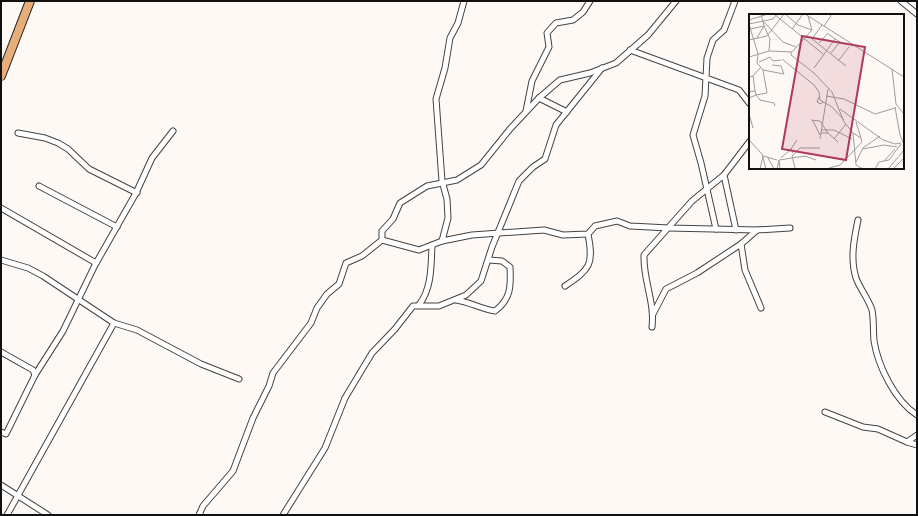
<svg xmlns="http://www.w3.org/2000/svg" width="918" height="516" font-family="'Roboto Serif',serif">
<rect width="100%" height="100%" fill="#fef9f5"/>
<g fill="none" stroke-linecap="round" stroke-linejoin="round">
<defs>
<g id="street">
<path d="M901,1L917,14"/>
<path d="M630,50L739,90L750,104"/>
<path d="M539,98L567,112"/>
<path d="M526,111L532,81L549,47L547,33L556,23L573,20L583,12L590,1"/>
<path d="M18,133L45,138L58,143L68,149L89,169L137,193"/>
<path d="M39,186L117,227"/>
<path d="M1,208L96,263"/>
<path d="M858,220C854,239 850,259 856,278C860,289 868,298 872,310C874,320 873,330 874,341C878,366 895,401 917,415"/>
<path d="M716,229L701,163L693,135L705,96L707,58L713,40L724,30L735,1"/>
<path d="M736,230L724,175L750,141"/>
<path d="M382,240L419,250L442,241L472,235L544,230L563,235L588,234L595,226L617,221L630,226L669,228L757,230L790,228"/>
<path d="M442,241L448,218L447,199L442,181L436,99L445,68L450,38L458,23L464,1"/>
<path d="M741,244L745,270L761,308"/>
<path d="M1,260L28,268L43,276L114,323L137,330L201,364L239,379"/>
<path d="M565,286C590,269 594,265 588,234"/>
<path d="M456,300C470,302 481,309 495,311C511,299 511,286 510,267L502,261L489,260"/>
<path d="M419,305C432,288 431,266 432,245"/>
<path d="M653,314L666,289L697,273L741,244L757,230"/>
<path d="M652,327C655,302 643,280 644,255L692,201L724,175"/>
<path d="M1,352L33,370L35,375"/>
<path d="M825,412L863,427L878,429L907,442L917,435"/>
<path d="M1,432L6,434L35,375L63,331L95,265L136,193L152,158L173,131"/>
<path d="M907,442L917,445"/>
<path d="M1,485L48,515"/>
<path d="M7,515L114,323"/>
<path d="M199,515L203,506L233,471L253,418L269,386L273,373L311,323L317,308L327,294L339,284L346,263L362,256L382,240V231L393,219L400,203L427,186L457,180L481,165L510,129L539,98L560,80L590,73L616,63L648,35L676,1"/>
<path d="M283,515L325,448L345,398L372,353L395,329L413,306H439L466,295L481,281L492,247L519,181L533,167L545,159L556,125L602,68"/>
</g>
<path id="primary" d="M1,76L30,1"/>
</defs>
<use href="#street" stroke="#434343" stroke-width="7"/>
<use href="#primary" stroke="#212121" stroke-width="10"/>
<use href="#street" stroke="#fff" stroke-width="5"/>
<use href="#primary" stroke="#e7ae7b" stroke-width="8"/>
</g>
<g transform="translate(749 14)">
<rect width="155" height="155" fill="#fef9f5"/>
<path fill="none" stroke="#9f9c99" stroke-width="1" d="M25,0L74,40M36,0L49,11L63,16M56,0L155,63M0,6L19,0M14,7L34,28L47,33M0,10L9,40L8,49L14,56L18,79L7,81L6,77L0,78M0,10L24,5L28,0M73,11L63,25L97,52M75,12L82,2L80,0M1,15L15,12L21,25L20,37M43,15L54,0M79,20L91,28L82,39M8,24L15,12L12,0M0,26L18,22L35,0M70,29L79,19M42,38V41L65,59L83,78L95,108L104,119L107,151L114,155M0,43L20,37L43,38L63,16L59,2M33,45L65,71L70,78L71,86L83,93L95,106M90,46L100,33M10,48L21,43L24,47L32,46M23,51L32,52L35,60M65,54L86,25M143,55L147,90L155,100M14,56L35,60M4,62L12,53M0,63L4,62L6,77M77,82L95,85L126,100L146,94M70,83L68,88L72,90L74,88M0,84L7,81L11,86L25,89L26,92M146,93L151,121L155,130M91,95L134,126L146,130L152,129M0,100L4,114M62,106L71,107L79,119M64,107L71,121M107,108L112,124M73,116H85L103,125M72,119H79L89,128M71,125L79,75M85,125L97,110M0,126L13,140L17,155M114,135L135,131L148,133M44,139L42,135L48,126M14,142L28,146M43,142L51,134H71M43,142L46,154M19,144L25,155M32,144L42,135M30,146L56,142L67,146M135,147L146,135M107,148L114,134L131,122M80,154L91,151L113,128L112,124L104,119M11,155L14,142M28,155L30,146L31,155M126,155L130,148L140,146L152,130M139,155L155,136M144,155L155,144"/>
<path fill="#af3961" fill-opacity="0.15" stroke="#af3961" stroke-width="2" d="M53,22L116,33L97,146L33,135Z"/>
<rect width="155" height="155" fill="none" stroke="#101010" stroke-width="2"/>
</g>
<rect width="918" height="516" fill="none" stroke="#101010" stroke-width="4"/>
</svg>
